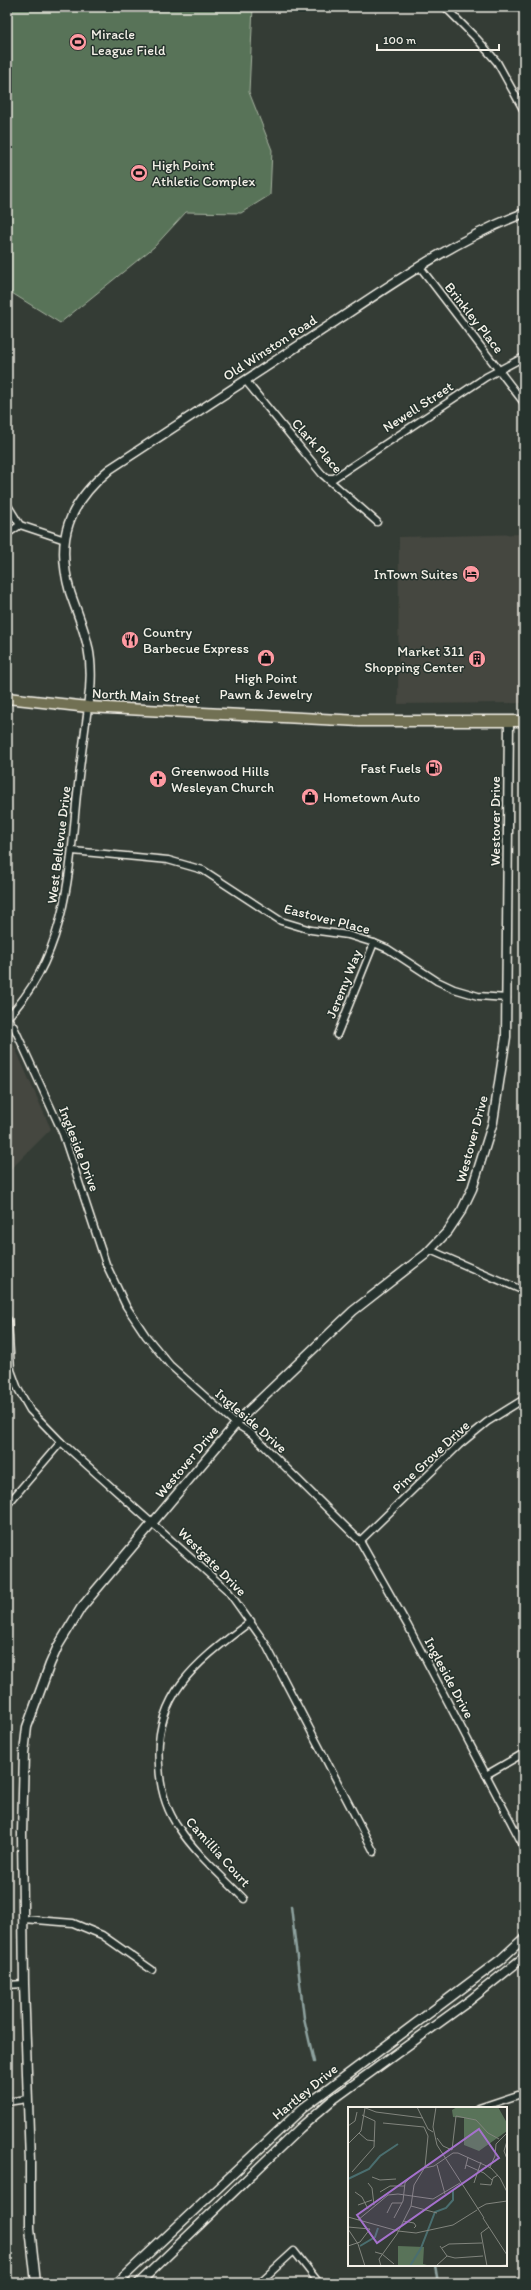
<svg xmlns="http://www.w3.org/2000/svg" width="531" height="2290" font-family="Itim,sans-serif">
<rect width="100%" height="100%" fill="#343c35"/>
<filter id="ink" filterUnits="userSpaceOnUse"><feTurbulence type="fractalNoise" baseFrequency=".025" numOctaves="2"/><feDisplacementMap in="SourceGraphic" scale="8" xChannelSelector="R" yChannelSelector="G"/><feConvolveMatrix kernelMatrix="1 2 1 2 8 2 1 2 1" color-interpolation-filters="sRGB"/></filter>
<g filter="url(#ink)">
<g fill="#44463f">
<path d="M524,534V703L398,704L399,537Z"/>
<path d="M7,1036L12,1041L51,1129L7,1173Z"/>
</g>
<path fill="#597359" stroke="#a6b2a0" d="M7,7H253L249,92L272,150L270,195L241,213L186,212L154,247L60,323L7,290Z"/>
<g fill="none" stroke-linecap="round" stroke-linejoin="round">
<g stroke="#8ea29f" stroke-width="2.5">
<path d="M291,1906L304,2018L314,2062"/>
<path d="M435,2265L438,2283"/>
</g>
<defs>
<g id="minor">
<path d="M445,7L477,39L497,62L524,111"/>
<path d="M420,267L524,403"/>
<path d="M245,380L322,474L377,522"/>
<path d="M327,478H334L486,377L524,357"/>
<path d="M7,504L20,525"/>
<path d="M7,534L20,525L65,540"/>
<path d="M73,851L168,860L203,870L281,921L311,930L348,935L374,943L388,949L437,981L454,989L478,996L507,998"/>
<path d="M7,1017L14,1027L63,1134L106,1264L126,1306L146,1336L170,1365L236,1424L252,1434L360,1541L408,1626L524,1847"/>
<path d="M7,1018C64,959 69,881 76,804C79,771 84,739 88,707"/>
<path d="M337,1035L374,943"/>
<path d="M430,1250L524,1291"/>
<path d="M8,1320L11,1370L18,1389L30,1410L61,1442L228,1591L265,1643L374,1852"/>
<path d="M7,1505L61,1442"/>
<path d="M360,1541L459,1445L487,1422L524,1399"/>
<path d="M486,1775L524,1753"/>
<path d="M244,1899C223,1877 195,1853 179,1828C166,1810 160,1787 159,1765C153,1693 199,1661 251,1621"/>
<path d="M24,1919L73,1923L102,1935L152,1970"/>
<path d="M7,1985L24,1984"/>
<path d="M7,2102L27,2099"/>
<path d="M479,2108L524,2093"/>
<path d="M259,2283L294,2251L319,2283"/>
</g>
<g id="tertiary">
<path d="M88,707C91,688 92,666 88,647C84,628 76,610 70,592C55,539 68,504 110,469C183,421 257,373 330,325C392,284 454,240 524,213"/>
<path d="M36,2283L30,2228V2162L24,1984L22,1834L24,1753L27,1727L50,1664L58,1646L81,1608L96,1590L240,1419L353,1311L426,1254L448,1231L462,1210L472,1189L493,1122L506,1037L509,721"/>
<path d="M117,2283L303,2108L500,1960L524,1938"/>
<path d="M139,2283L300,2128L331,2101L469,2001L524,1957"/>
</g>
<path id="primary" d="M7,698L88,707L360,721H524"/>
</defs>
<use href="#minor" stroke="#f4f1e8" stroke-width="9"/>
<use href="#tertiary" stroke="#f4f1e8" stroke-width="11"/>
<use href="#primary" stroke="#f4f1e8" stroke-width="13"/>
<use href="#minor" stroke="#26332d" stroke-width="6"/>
<use href="#tertiary" stroke="#26332d" stroke-width="8"/>
<use href="#primary" stroke="#716f52" stroke-width="10"/>
</g>
</g>
<defs>
<symbol id="stadium-disc" viewBox="-11 -11 22 22"><circle r="9.5" fill="#ff9aa2" stroke="#26332d"/><path d="M0-5a6.5 5 0 1 0 0 10a6.5 5 0 1 0 0-10ZM-3.5-1.8h7v3.6h-7Z" fill="#111"/></symbol>
<symbol id="hotel-disc" viewBox="-11 -11 22 22"><circle r="9.5" fill="#ff9aa2" stroke="#26332d"/><path d="M-6-4.5h1.5V1H6V5H4.5V3h-9V5H-6ZM-4 0a1.8 1.8 0 1 1 3.6 0ZM.5 0V-2.5h3Q6-2.5 6 0Z" fill="#111"/></symbol>
<symbol id="restaurant-disc" viewBox="-11 -11 22 22"><circle r="9.5" fill="#ff9aa2" stroke="#26332d"/><path d="M-5-6h1v4h1v-4h1v4h1v-4h1v5L-1.5 .5V6h-2V.5L-5-1ZM5-6V6H3V1.5H1.5Q1.5-4 5-6Z" fill="#111"/></symbol>
<symbol id="shop-disc" viewBox="-11 -11 22 22"><circle r="9.5" fill="#ff9aa2" stroke="#26332d"/><path d="M-5-2.5h2.3a2.7 3.5 0 0 1 5.4 0H5L5.5 6h-11ZM-1.5-2.5h3a1.5 2.3 0 0 0-3 0Z" fill="#111"/></symbol>
<symbol id="building-disc" viewBox="-11 -11 22 22"><circle r="9.5" fill="#ff9aa2" stroke="#26332d"/><path d="M-4-6H4V6H1V3H-1V6H-4ZM-2.5-4.3h1.7v1.8h-1.7ZM.8-4.3h1.7v1.8H.8ZM-2.5-1h1.7V.8h-1.7ZM.8-1h1.7V.8H.8Z" fill="#111"/></symbol>
<symbol id="fuel-disc" viewBox="-11 -11 22 22"><circle r="9.5" fill="#ff9aa2" stroke="#26332d"/><path d="M-5.5-6h7V0h2V4h1.3V-2.5L3-4.5l.8-.8L6-3V5H2.5V1h-1V6h-7ZM-4.2-4.7v3.2H.2V-4.7Z" fill="#111"/></symbol>
<symbol id="church-disc" viewBox="-11 -11 22 22"><circle r="9.5" fill="#ff9aa2" stroke="#26332d"/><path d="M-1.2-6h2.4v3.5h3.3v2.4h-3.3V6h-2.4V-.1h-3.3v-2.4h3.3Z" fill="#111"/></symbol>
</defs>
<g fill-rule="evenodd">
<use href="#stadium-disc" x="68" y="32" width="20" height="20"/>
<use href="#stadium-disc" x="129" y="163" width="20" height="20"/>
<use href="#hotel-disc" x="461" y="564" width="20" height="20"/>
<use href="#restaurant-disc" x="120" y="630" width="20" height="20"/>
<use href="#shop-disc" x="256" y="648" width="20" height="20"/>
<use href="#building-disc" x="467" y="649" width="20" height="20"/>
<use href="#fuel-disc" x="424" y="758" width="20" height="20"/>
<use href="#church-disc" x="148" y="769" width="20" height="20"/>
<use href="#shop-disc" x="300" y="787" width="20" height="20"/>
</g>
<g text-anchor="middle" dominant-baseline="central" stroke-width="3" stroke-linejoin="round" paint-order="stroke">
<g font-size="14" fill="#f4f1e8" stroke="#26332d" text-anchor="start">
<text x="91" y="34">Miracle<tspan x="91" dy="16">League Field</tspan></text>
<text x="152" y="165">High Point<tspan x="152" dy="16">Athletic Complex</tspan></text>
<text x="458" y="574" text-anchor="end">InTown Suites</text>
<text x="143" y="632">Country<tspan x="143" dy="16">Barbecue Express</tspan></text>
<text x="464" y="651" text-anchor="end">Market 311<tspan x="464" dy="16">Shopping Center</tspan></text>
<text x="266" y="678" text-anchor="middle">High Point<tspan x="266" dy="16">Pawn &amp; Jewelry</tspan></text>
<text x="421" y="768" text-anchor="end">Fast Fuels</text>
<text x="171" y="771">Greenwood Hills<tspan x="171" dy="16">Wesleyan Church</tspan></text>
<text x="323" y="797">Hometown Auto</text>
</g>
<g font-size="14" fill="#f4f1e8" stroke="#26332d">
<text transform="translate(474 318) rotate(52)">Brinkley Place</text>
<text transform="translate(270 348) rotate(-33)">Old Winston Road</text>
<text transform="translate(418 407) rotate(-33)">Newell Street</text>
<text transform="translate(317 446) rotate(48)">Clark Place</text>
<text transform="translate(146 696) rotate(3)">North Main Street</text>
<text transform="translate(495 821) rotate(-90)">Westover Drive</text>
<text transform="translate(59 845) rotate(-83)">West Bellevue Drive</text>
<text transform="translate(327 919) rotate(14)">Eastover Place</text>
<text transform="translate(344 984) rotate(-68)">Jeremy Way</text>
<text transform="translate(472 1139) rotate(-75)">Westover Drive</text>
<text transform="translate(79 1149) rotate(69)">Ingleside Drive</text>
<text transform="translate(251 1421) rotate(41)">Ingleside Drive</text>
<text transform="translate(431 1457) rotate(-43)">Pine Grove Drive</text>
<text transform="translate(187 1462) rotate(-50)">Westover Drive</text>
<text transform="translate(212 1562) rotate(45)">Westgate Drive</text>
<text transform="translate(449 1678) rotate(62)">Ingleside Drive</text>
<text transform="translate(218 1852) rotate(48)">Camillia Court</text>
<text transform="translate(305 2092) rotate(-39)">Hartley Drive</text>
</g>
</g>
<g transform="translate(348 2107)">
<rect width="159" height="159" fill="#343c35"/>
<path d="M109,0H150L159,16V24L131,44L116,38V11L105,10L104,3Z" fill="#597359"/>
<path d="M50,139L76,140L75,157L83,159H50Z" fill="#597359"/>
<path fill="none" stroke="#4a6e6f" stroke-width="2" d="M0,72L21,62L32,49L50,37M12,139L27,130L30,121M62,159L73,141L87,105L98,101L105,93V83"/>
<path fill="none" stroke="#81847d" stroke-width="1" d="M15,0L28,5L75,11M69,0L80,22L85,25M88,0L85,20L89,38L136,111M35,16L76,20M0,19L7,14L9,5M11,26L19,33L27,34M89,31L95,39L104,43M159,34L156,44L159,52M0,37L13,24L17,1M104,43L108,9L128,13L140,26L151,32M89,58L97,87M118,58L136,66L144,73M142,60L147,49L148,37L159,26M77,61L86,59L105,46H110L143,61L152,71L159,85M117,62L120,50M4,65L26,40L27,14L14,8M24,70L32,73L48,72M20,76L24,81L26,98M126,76L133,55M132,77L143,78L145,71L150,68M7,85L14,90L20,102M32,85L42,79H57M10,98L24,93M63,99L89,106M129,102L138,97L159,94M39,106L44,96H54M0,110L50,124L68,126L105,118L129,103M46,111L55,94L57,76L61,72M135,111L159,148M10,113L40,88L50,87L85,92L112,76M55,114L66,116L68,119L66,121M0,120L22,122L12,135L0,139M0,122L10,137L17,159M92,139L99,149M94,141L101,137L134,136M27,145L34,147L46,157M99,149L107,151L135,149M33,159L31,152L49,127L63,99L66,78L77,60L80,29L76,20M88,159L99,149M139,159L133,126L141,120M146,159L159,158"/>
<path fill="#a571cd" fill-opacity="0.15" stroke="#a571cd" stroke-width="2" d="M131,22L151,51L29,136L9,108Z"/>
<rect width="159" height="159" fill="none" stroke="#f4f1e8" stroke-width="2"/>
</g>
<rect width="531" height="2290" fill="none" stroke="#26332d" stroke-width="24"/>
<rect x="12" y="12" width="507" height="2266" fill="none" stroke="#f4f1e8" stroke-width="1.5" filter="url(#ink)"/>
<path d="M377 44v6h122v-6" fill="none" stroke="#f4f1e8" stroke-width="2"/>
<text x="383" y="44" font-size="12" fill="#f4f1e8" stroke="#26332d" stroke-width="3" paint-order="stroke">100 m</text>
</svg>
